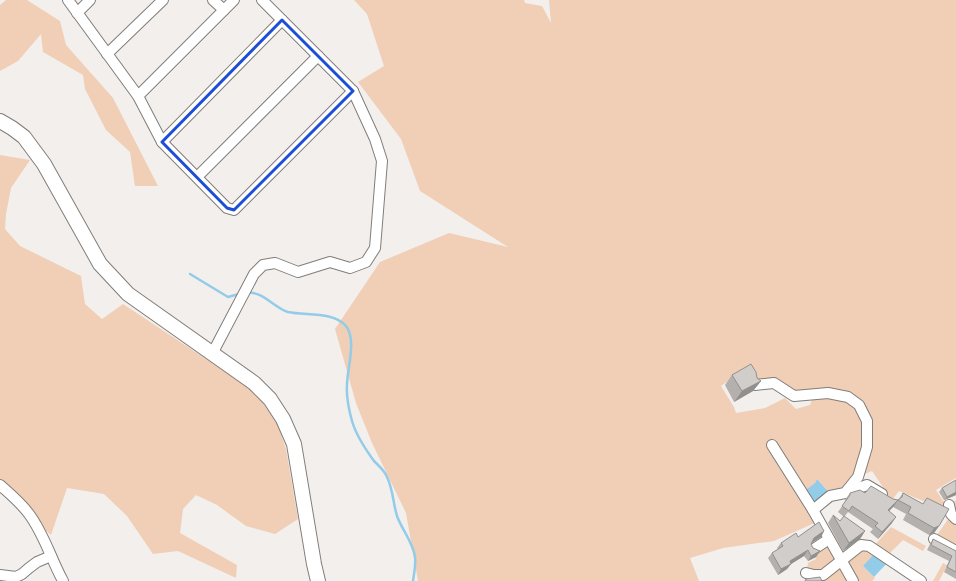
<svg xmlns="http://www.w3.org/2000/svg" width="956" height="581" font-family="'Varela Round',sans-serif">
<rect width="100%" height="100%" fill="#f3efec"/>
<g fill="#f0cfb6" fill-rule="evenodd">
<path d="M6,0H27L60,21L66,45L113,98L158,186H135L130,152L106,130L85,89L83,75L43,52L41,34L18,61L0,71V5Z"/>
<path d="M354,0H524L525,3L542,6L551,23L549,0H956V478L936,490L944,502L949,505L956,500V551L934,539L951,515L933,505L899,491L892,500L882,494L885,490L872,471L858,477L845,493L832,496L817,479L815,483L819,521L774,541L723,548L690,558L699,581H418L406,513L372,443L356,403L335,329L380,262L449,233L508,247L420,191L401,139L358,82L384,66L367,14ZM732,378L774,383L794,396L814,395L810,405L796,409L785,398L765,408L736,413L734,407L721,386Z"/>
<path d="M0,155L30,160L11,188L6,214L5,229L20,246L81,276L85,304L102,319L123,304L253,390L276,420L286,449L298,519L275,534L246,526L217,505L196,495L183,509L180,533L237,565L236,578L178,551L153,554L127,516L104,494L67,488L51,535L45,530L0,481Z"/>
<path d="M891,527L926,546L923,551L903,540L886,557L863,566L875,578L872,581H817L806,573L808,563L816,559L815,555L832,544L841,560L861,545L872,548Z"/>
<path d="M943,563L947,565L939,581H933Z"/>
</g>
<g fill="#93cce9">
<path d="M817,479L832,496L815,508L806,490L815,483Z"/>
<path d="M877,551L890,560L874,577L863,566Z"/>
</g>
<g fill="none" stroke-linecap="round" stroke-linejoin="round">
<g stroke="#93cce9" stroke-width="2.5">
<path d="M190,274L228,297L239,294"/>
<path d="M248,293C263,291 274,308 288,312C306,316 333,311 346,326C357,340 347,369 347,385C346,397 349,410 352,421C356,435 366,450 374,461C379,466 385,471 387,477C393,489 393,503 397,516C402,530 413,542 415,557C416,564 414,574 413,581"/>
</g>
<defs>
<g id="street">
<path d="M68,0L138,96L162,142L227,208L234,210L353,91"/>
<path d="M213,0L224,10"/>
<path d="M77,13L90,0"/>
<path d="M107,54L163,0"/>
<path d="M138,96L234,0"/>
<path d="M162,142L282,20"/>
<path d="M197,177L318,56"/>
<path d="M212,354L254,274L263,265L275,263L298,272L330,262L350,268L366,262L375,248L382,161L375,139L353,91L262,0"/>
<path d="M755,385L774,383L794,396L828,393L848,397L859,405L867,421V447L858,477L845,493L830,496L813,510"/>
<path d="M772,445L813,510L853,581"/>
<path d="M0,485C10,494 21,503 29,514C44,534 51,559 63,581"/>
<path d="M845,493L867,485L882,494"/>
<path d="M949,505L951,514L956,519"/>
<path d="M934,539L956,551"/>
<path d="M814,549L829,539"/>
<path d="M806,573L814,575H823L861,545L869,546L921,581"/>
<path d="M0,575L16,577L22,574L29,568L37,562L51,556"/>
</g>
<path id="secondary" d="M0,121L12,128L24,137L44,164L100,264L128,294L254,383L270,399L283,419L294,444L314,564L318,581"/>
</defs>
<use href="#street" stroke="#807d7a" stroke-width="12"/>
<use href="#secondary" stroke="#807d7a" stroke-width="16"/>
<use href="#street" stroke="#fff" stroke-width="10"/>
<use href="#secondary" stroke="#fff" stroke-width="14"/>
</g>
<g fill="#b4b0ae">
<path d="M732,375L757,378L761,381L753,391L734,402L725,385Z"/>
<path d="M942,488L956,495L944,500L939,492Z"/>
<path d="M850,493H865L898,500L894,506L889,511L892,523L878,539L870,532L873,529L848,512L844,517L865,531L860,539L843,551L828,523L833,515L840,521L844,517L838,512L845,502V500Z"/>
<path d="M903,493L923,504L927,498L939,526L934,533L929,535L903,520L906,514L893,507Z"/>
<path d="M824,531L821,537L811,544L813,548L820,551L816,557L808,561L804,556L791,564L787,569L778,575L768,558L772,553L778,549L777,548L781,543L798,537Z"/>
<path d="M933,539L956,551V579L944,572L949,561L927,550L930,544Z"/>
</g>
<g fill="#92908d">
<path d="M761,381L753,391L734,402L742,391Z"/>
<path d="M956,492V495L944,500L947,497Z"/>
<path d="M898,500L894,506L884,516L888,510Z"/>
<path d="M896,517L892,523L878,539L882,532Z"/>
<path d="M939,526L934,533L929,535L934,528Z"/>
<path d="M824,531L821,537L810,544L814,538Z"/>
<path d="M865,531L860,539L843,551L849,543Z"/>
<path d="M808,550L804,556L791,564L787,569L778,575L781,569L790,561Z"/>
<path d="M820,551L816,557L808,561L811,556Z"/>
</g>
<g fill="#d1cdca" stroke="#92908d">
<path d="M751,364L756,372L757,378L761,381L742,391L732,375Z"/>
<path d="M956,480V492L947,497L942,488Z"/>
<path d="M871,486L893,499L898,500L888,510L896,517L882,532L875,526L878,523L852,506L849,511L842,506L850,495V493L860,490L865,493Z"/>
<path d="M903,493L923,504L927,498L949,509L939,526L934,528L908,513L911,507L898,500L902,497Z"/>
<path d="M833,515L840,521L844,516L865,531L849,543Z"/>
<path d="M819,522L824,531L814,538L811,544L813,548L820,551L811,556L808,550L790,561L791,564L781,569L772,553L783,546L781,543L796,533L798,537Z"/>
<path d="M933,539L956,551V572L947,567L952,556L931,545Z"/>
<path d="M820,577L822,581H805L806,579Z"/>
</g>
<path fill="none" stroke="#1d4ed8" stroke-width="3" stroke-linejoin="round" d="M282,20L353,91L234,210L227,208L162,142Z"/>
</svg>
